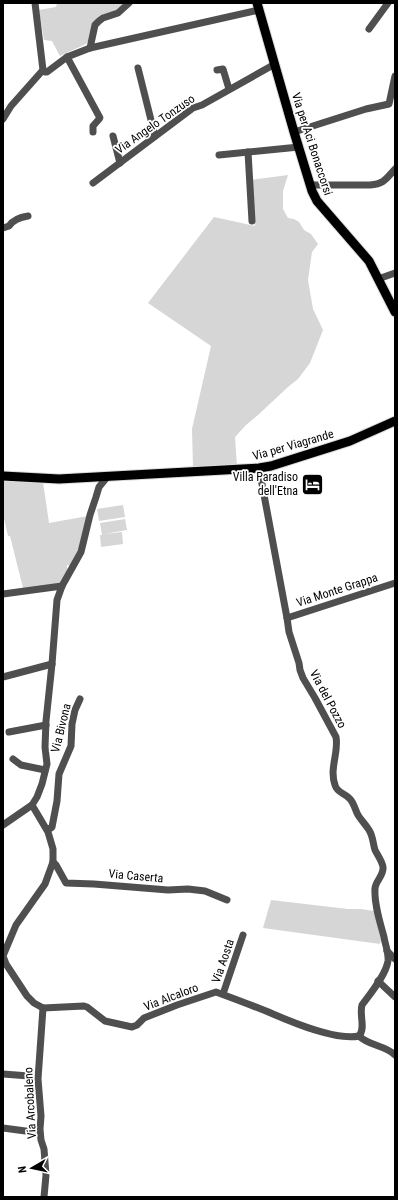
<svg xmlns="http://www.w3.org/2000/svg" width="398" height="1200" font-family="'Roboto Condensed',sans-serif">
<rect width="100%" height="100%" fill="#fff"/>
<g fill="#d6d6d6">
<path d="M57,3H124L117,10L102,15L89,40L86,44L60,56L52,41L44,40L39,10L56,7Z"/>
<path d="M288,175L283,191V209L288,218L294,219L299,222L304,230L311,234L318,244L312,252L308,280L313,309L323,330L310,363L298,379L288,387L258,415L246,425L235,437L237,466L193,467L192,429L211,346L148,303L214,217L255,226L251,180Z"/>
<path d="M3,481L43,482L49,523L88,516L82,544L71,566L67,565V568L68,570L62,584L23,588L10,536H8L3,514Z"/>
<path d="M123,505L125,517L99,521L97,509Z"/>
<path d="M125,519L127,530L104,534L122,532L123,544L101,547L100,535H102L100,523Z"/>
<path d="M271,900L348,909H361L374,911L381,939L380,944L263,928Z"/>
</g>
<g fill="none" stroke-linecap="round" stroke-linejoin="round">
<defs>
<g id="major">
<path d="M257,3L294,132L312,191L317,201L369,261L395,312"/>
<path d="M3,476L59,479L259,468L271,466L350,441L395,421"/>
</g>
</defs>
<use href="#major" stroke="#dbdbdb" stroke-width="11"/>
<g stroke="#4f4f4f" stroke-width="7">
<path d="M369,29L388,3"/>
<path d="M90,48L95,25L99,21L103,18L118,13L129,3"/>
<path d="M67,57L100,118L93,126V132"/>
<path d="M138,68L155,136"/>
<path d="M43,70L45,72H47L67,57L90,48L259,10"/>
<path d="M217,70L223,69L229,89"/>
<path d="M3,119L11,106L43,70L35,3"/>
<path d="M294,132L366,109L389,104L395,76"/>
<path d="M113,136L120,163"/>
<path d="M248,152L252,221"/>
<path d="M219,155L299,147"/>
<path d="M93,183L193,108L202,105L275,64"/>
<path d="M310,185H370C384,184 386,179 395,169"/>
<path d="M3,228L9,226C13,220 21,217 28,216"/>
<path d="M378,279L395,273"/>
<path d="M259,468L287,618L289,632L299,663L300,670L303,678L315,698L336,737C339,753 329,768 335,785C337,793 345,793 350,799C354,803 355,810 358,815C361,820 366,825 369,830C373,836 373,844 375,850C378,856 382,861 383,867C384,876 375,881 375,889C374,904 380,922 384,937C385,945 389,952 388,961C386,975 370,994 362,1005C359,1015 366,1028 359,1036"/>
<path d="M3,594L62,586"/>
<path d="M287,618L395,583"/>
<path d="M3,677L52,664"/>
<path d="M9,732L46,725"/>
<path d="M13,759L21,765L45,770"/>
<path d="M32,805L48,832L53,849V862L45,884L16,925L3,956L6,964L27,996L34,1003L43,1008L84,1006L87,1007L105,1021L132,1027L137,1025L144,1018L177,1005L216,992C235,999 254,1006 273,1014C294,1023 337,1041 359,1036"/>
<path d="M3,825L32,805L37,797L42,784L47,764L45,747L46,721L52,664L57,600L62,586L81,552L90,515L96,497L99,487L108,476"/>
<path d="M47,829L51,828L52,827L57,801L59,774L71,746L72,724L75,710L80,699"/>
<path d="M53,862L56,865L66,883L94,884L168,890L188,889L205,891L227,900"/>
<path d="M387,951L395,959"/>
<path d="M378,981L395,997"/>
<path d="M223,994L243,935"/>
<path d="M43,1008L38,1079L41,1116L40,1129L41,1140L44,1149L46,1175L44,1197"/>
<path d="M359,1036C369,1046 385,1045 395,1055"/>
<path d="M3,1074L29,1076"/>
<path d="M3,1128L33,1132"/>
</g>
<use href="#major" stroke="#000" stroke-width="9"/>
</g>
<defs>
<symbol id="hotel-square" viewBox="-11 -11 22 22"><rect x="-9" y="-9" width="18" height="18" rx="4" fill="#000" stroke="#fff"/><path d="M-6-4.5h1.5V1H6V5H4.5V3h-9V5H-6ZM-4 0a1.8 1.8 0 1 1 3.6 0ZM.5 0V-2.5h3Q6-2.5 6 0Z" fill="#fff"/></symbol>
</defs>
<g fill-rule="evenodd">
<use href="#hotel-square" x="300" y="472" width="25" height="25"/>
</g>
<g text-anchor="middle" dominant-baseline="central" stroke-width="3.5" stroke-linejoin="round" paint-order="stroke">
<g font-size="12" fill="#000" stroke="#fff">
<text transform="translate(155 124) rotate(-35)">Via Angelo Tonzuso</text>
<text transform="translate(312 144) rotate(72)">Via per Aci Bonaccorsi</text>
<text transform="translate(293 445) rotate(-16)">Via per Viagrande</text>
<text transform="translate(337 590) rotate(-18)">Via Monte Grappa</text>
<text transform="translate(328 699) rotate(62)">Via del Pozzo</text>
<text transform="translate(61 728) rotate(-76)">Via Bivona</text>
<text transform="translate(136 876) rotate(5)">Via Caserta</text>
<text transform="translate(223 961) rotate(-71)">Via Aosta</text>
<text transform="translate(171 997) rotate(-21)">Via Alcaloro</text>
<text transform="translate(30 1103) rotate(-93)">Via Arcobaleno</text>
</g>
<g font-size="12" fill="#000" stroke="#fff" text-anchor="end">
<text x="298" y="477">Villa Paradiso<tspan x="298" dy="14">dell'Etna</tspan></text>
</g>
</g>
<rect width="398" height="1200" fill="none" stroke="#000000" stroke-width="8"/>
<g transform="translate(32 1168) rotate(261)" stroke="#ffffff" stroke-width="3" paint-order="stroke">
<path d="M0-3L7 15L0 10L-7 15Z" fill="#000000"/>
<text y="-6" font-size="11" font-weight="bold" text-anchor="middle" fill="#000000">N</text>
</g>
</svg>
